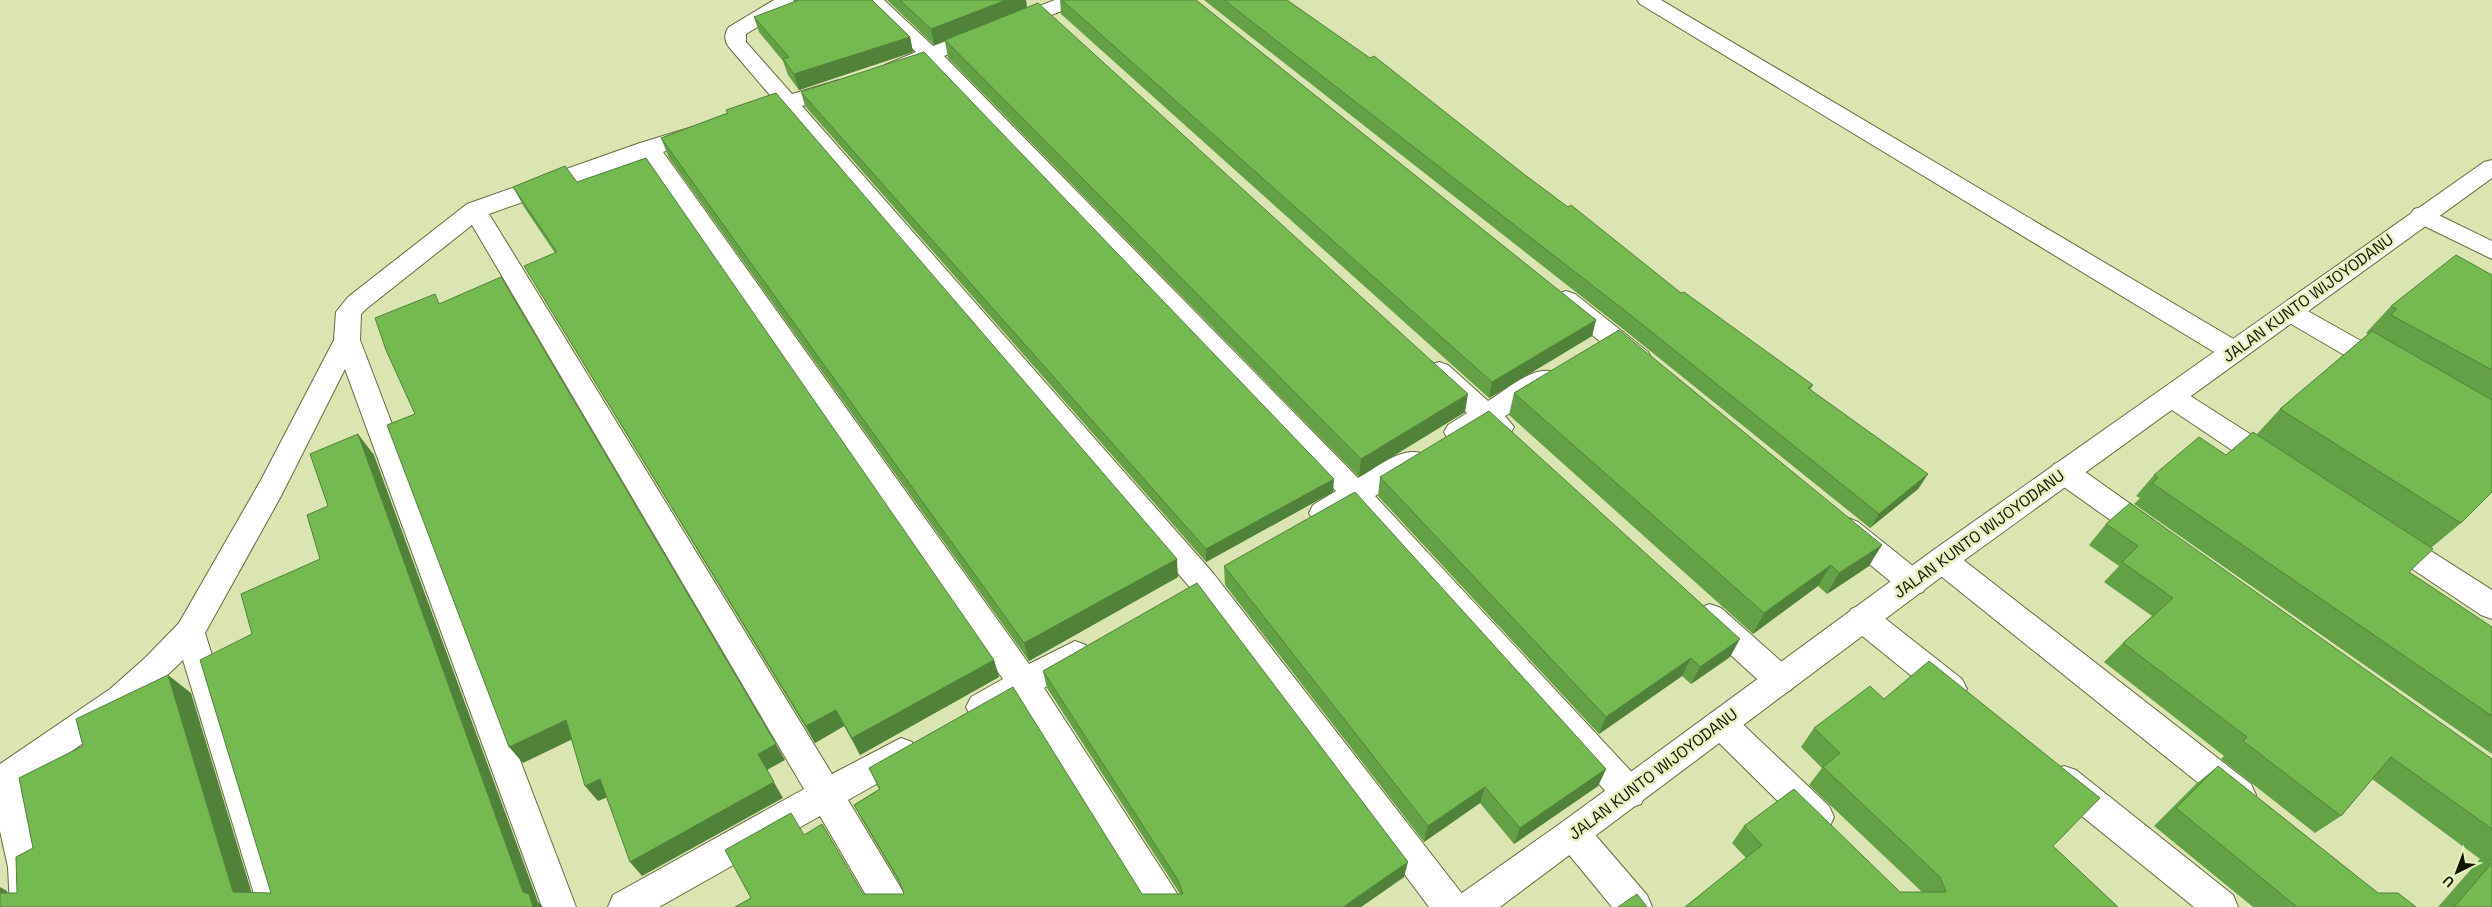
<svg xmlns="http://www.w3.org/2000/svg" width="2492" height="907" font-family="'Space Grotesk',sans-serif">
<rect width="100%" height="100%" fill="#dbe5b1"/>
<g fill="none" stroke-linecap="round" stroke-linejoin="round">
<defs>
<g id="minor">
<path d="M774,0H798L795,4L746,34V42L792,94L839,80L847,81L850,86L847,91L802,106L1213,573L1463,895L1468,907H1429L1193,591L784,112L749,123L741,121L738,116L741,111L774,100L729,47C724,41 724,33 729,27Z"/>
<path d="M862,0H884L933,46L1055,0H1083L1080,4L944,56L1358,478C1376,468 1400,447 1421,453L1425,461L1421,469L1375,496L1641,782L1646,793L1641,804L1629,808L1617,804L1353,509L1323,524L1313,521L1309,513L1313,505L1336,491L927,63L892,75L885,73L881,69L885,65L916,52Z"/>
<path d="M1637,0H1661L2242,344L2246,351L2242,358L2233,360L2224,358L1640,4Z"/>
<path d="M699,125L707,127L710,132L707,137L663,152L1029,664L1075,641L1086,645L1090,654L1086,663L1044,688L1178,895L1183,907H1146L1019,702L982,721L971,717L966,707L971,697L1003,679L644,159L489,214L832,774L901,738L912,742L917,753L912,764L848,800L905,895L910,907H873L820,816L659,907H608L613,895L804,789L472,225L366,309L361,314L360,340L576,907H542L345,369L281,496L205,633L292,907H258L183,660L132,709L23,785L42,867L44,907H10L8,867L0,831V764L110,689L145,658L179,623L261,480L334,340L336,312L348,297L467,204L640,143Z"/>
<path d="M2422,207L2492,241V259L2414,221L2410,215L2414,209Z"/>
<path d="M1566,291L1575,294L1648,352L1652,359L1648,366L1639,369L1630,366L1557,306L1554,300L1557,294Z"/>
<path d="M2290,303L2299,306L2393,359L2397,366L2393,373L2384,376L2375,373L2281,318L2277,312L2281,306Z"/>
<path d="M1439,362L1448,365L1488,401C1506,390 1533,365 1554,372L1558,379L1554,386L1505,416L1514,427L1510,434C1499,438 1493,437 1485,429L1458,442L1448,439L1444,432L1448,425L1467,413L1430,379L1426,372L1430,365Z"/>
<path d="M2172,387L2181,390L2283,455L2287,463L2283,471L2273,474L2263,471L2163,404L2159,397L2163,390Z"/>
<path d="M2064,461L2074,464L2160,525L2164,533L2160,541L2150,545L2140,541L2054,480L2050,472L2054,464Z"/>
<path d="M1848,518L1858,522L1923,574L1928,583L1923,592L1913,595L1903,592L1838,538L1834,530L1838,522Z"/>
<path d="M2391,528L2401,532L2492,590V619L2481,615L2381,548L2377,540L2381,532Z"/>
<path d="M1942,548L1952,551L2251,784L2256,795L2251,806L2239,811L2227,806L1932,569L1927,560L1932,551Z"/>
<path d="M1710,604L1721,608L1791,670L1796,680L1791,690L1780,694L1769,690L1699,626L1695,617L1699,608Z"/>
<path d="M1862,605L1873,609L1962,679L1967,689L1962,699L1951,703L1940,699L1851,627L1847,618L1851,609Z"/>
<path d="M1721,710L1732,714L1829,806L1834,817L1829,828L1817,833L1805,828L1710,734L1705,724L1710,714Z"/>
<path d="M2064,766L2076,770L2233,895L2238,907H2194L2052,792L2048,781L2052,770Z"/>
<path d="M1573,818L1585,823L1647,895L1652,907H1612L1561,845L1556,834L1561,823Z"/>
</g>
<path id="tertiary" d="M2492,160V178L1952,569L1500,907H1454L1459,895L1561,823L1932,551L2484,162Z"/>
</defs>
<use href="#minor" stroke="#646c3c" stroke-width="2"/>
<use href="#tertiary" stroke="#646c3c" stroke-width="2"/>
<use href="#minor" fill="#fff" fill-rule="evenodd"/>
<use href="#tertiary" fill="#fff" fill-rule="evenodd"/>
</g>
<g fill="#64a046">
<path d="M793,0H872L910,37L913,52L799,90L788,75L783,61L759,32L754,17L794,2Z"/>
<path d="M887,0H1026L1027,8L1465,412L1359,477L948,58L945,41L934,45Z"/>
<path d="M1060,0H1196L1596,320L1592,336L1489,398L1061,14Z"/>
<path d="M1204,0H1287L1525,175L1681,293L1813,385L1810,390L1928,474L1918,489L1870,528L1623,329Z"/>
<path d="M801,92L1333,492L1206,562L805,106Z"/>
<path d="M726,110L1178,577L1029,661L669,158L661,138L727,113Z"/>
<path d="M577,182L994,660L999,677L860,755L844,726L815,743L536,286L525,266L555,253L524,207L513,187Z"/>
<path d="M2492,275V492L2461,523L2431,548L2409,572L2492,627V754L2134,504L2140,498L2136,496L2154,475L2226,455L2257,434L2280,409L2368,334L2366,333L2391,306Z"/>
<path d="M1514,393L1869,566L1827,594L1818,586L1753,634L1509,415Z"/>
<path d="M1380,477L1730,657L1691,684L1682,676L1599,734L1378,496Z"/>
<path d="M2106,524L2492,759V907H2438L2480,859L2372,779L2341,816L2315,833L2221,759L2224,756L2104,662L2123,643L2152,616L2104,582L2119,566L2089,545Z"/>
<path d="M1224,566L1606,769L1598,786L1514,844L1480,803L1424,842L1225,585Z"/>
<path d="M1043,671L1404,877L1361,907H735L751,898L804,835L863,894H904L900,884L862,820L854,805L879,789L869,768L1142,894H1180L1047,688Z"/>
<path d="M1884,699L2053,846L2118,907H1685L1746,858L1732,843L1744,826L1900,892H1922L1809,785L1822,768L1801,747L1814,728Z"/>
<path d="M2218,766L2378,893L2416,907H2253L2154,826L2196,784Z"/>
</g>
<g fill="#518239">
<path d="M1006,0H1026L1027,8L934,45L931,29Z"/>
<path d="M910,37L913,52L799,90L794,74Z"/>
<path d="M1596,320L1592,336L1489,398L1492,382Z"/>
<path d="M1468,394L1465,412L1359,477L1361,459Z"/>
<path d="M358,434L374,455L538,902L543,907H533L523,892Z"/>
<path d="M1928,474L1918,489L1870,528L1879,514Z"/>
<path d="M1334,479L1333,492L1206,562V549Z"/>
<path d="M1882,545L1869,566L1827,594L1839,573Z"/>
<path d="M1177,559L1178,577L1029,661L1024,643Z"/>
<path d="M1831,565L1818,586L1753,634L1764,613Z"/>
<path d="M1740,639L1730,657L1691,684L1700,667Z"/>
<path d="M1691,658L1682,676L1599,734L1606,717Z"/>
<path d="M994,660L999,677L860,755L852,738Z"/>
<path d="M168,675L191,693L256,907L233,892Z"/>
<path d="M836,710L844,726L815,743L806,726Z"/>
<path d="M566,720L579,736L523,763L509,747Z"/>
<path d="M776,744L785,760L767,770L783,798L642,876L630,862L758,754Z"/>
<path d="M1606,769L1598,786L1514,844L1520,828Z"/>
<path d="M600,779L613,795L598,801L585,786Z"/>
<path d="M1485,787L1480,803L1424,842L1428,826Z"/>
<path d="M1408,862L1404,877L1361,907H1343Z"/>
<path d="M0,887L7,891L9,907L0,904Z"/>
</g>
<g fill="#74ba51" stroke="#518239">
<path d="M799,0H872L910,37L794,74L783,59L789,57L754,17Z"/>
<path d="M900,0H1006L931,29Z"/>
<path d="M1062,0H1196L1596,320L1492,382Z"/>
<path d="M1224,0H1287L1337,35L1370,58L1374,56L1525,175L1568,207L1571,205L1681,293L1684,292L1813,385L1808,388L1928,474L1879,514L1628,313Z"/>
<path d="M1038,3L1468,394L1361,459L945,40Z"/>
<path d="M924,52L1334,479L1206,549L801,92Z"/>
<path d="M776,93L1177,559L1024,643L661,138L728,113L726,110Z"/>
<path d="M646,158L994,660L852,738L836,710L806,726L524,266L557,252L513,187L565,166L577,182Z"/>
<path d="M2456,255L2492,275V370L2391,315L2397,309L2391,306Z"/>
<path d="M501,277L776,744L758,754L774,782L630,862L600,779L585,786L566,720L509,747L387,425L415,414L386,350L375,318L435,294L439,304Z"/>
<path d="M1619,330L1882,545L1839,573L1831,565L1764,613L1514,393Z"/>
<path d="M2372,331L2492,400V492L2461,523L2280,409Z"/>
<path d="M1489,411L1740,639L1700,667L1691,658L1606,717L1380,477Z"/>
<path d="M2253,432L2433,549L2409,572L2492,627V716L2152,483L2158,478L2154,475L2199,437L2226,455Z"/>
<path d="M358,434L523,892L529,894L533,907H0V893H17L16,857L33,848L19,778L83,746L76,719L168,675L233,892L271,893L200,660L252,634L241,594L320,559L307,515L328,506L310,454Z"/>
<path d="M1355,492L1606,769L1520,828L1485,787L1428,826L1224,566Z"/>
<path d="M2130,503L2492,759V829L2391,757L2341,816L2243,741L2247,737L2123,643L2173,598L2122,562L2138,546L2106,524Z"/>
<path d="M1197,583L1408,862L1343,907H735L751,898L725,850L791,813L804,835L822,824L863,894H904L899,880L854,805L880,789L869,768L1013,687L1142,894H1183L1178,880L1043,671Z"/>
<path d="M1929,661L2100,798L2053,846L2118,907H1685L1762,845L1744,826L1794,789L1900,892H1946L1940,877L1823,767L1840,753L1814,728L1870,686L1884,699Z"/>
<path d="M2218,766L2378,893H2398L2416,907H2297L2176,808Z"/>
<path d="M2492,863V907H2454Z"/>
<path d="M1637,894L1647,907H1618Z"/>
</g>
<g text-anchor="middle" dominant-baseline="central" stroke-width="5" stroke-linejoin="round" paint-order="stroke">
<g font-size="16" fill="#131503" stroke="#e8f2be">
<text transform="translate(2308 298) rotate(-36)">JALAN KUNTO WIJOYODANU</text>
<text transform="translate(1979 534) rotate(-36)">JALAN KUNTO WIJOYODANU</text>
<text transform="translate(1653 774) rotate(-37)">JALAN KUNTO WIJOYODANU</text>
</g>
</g>
<g transform="translate(2457 872) rotate(222)" stroke="#e8f2be" stroke-width="4" paint-order="stroke">
<path d="M0-4L9 19L0 12L-9 19Z" fill="#131503"/>
<text y="-8" font-size="14" font-weight="bold" text-anchor="middle" fill="#131503">U</text>
</g>
</svg>
